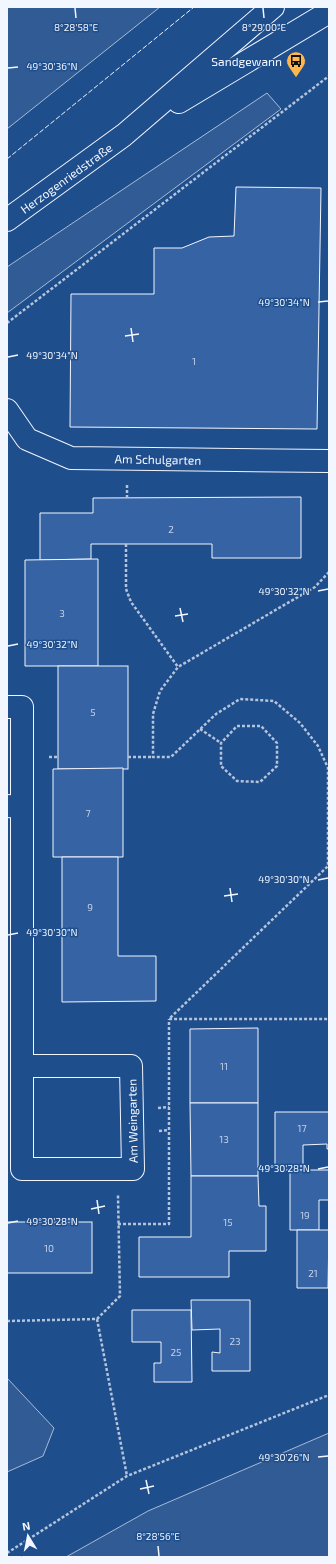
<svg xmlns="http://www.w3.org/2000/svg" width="336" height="1564" font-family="'Exo 2',sans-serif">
<rect width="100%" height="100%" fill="#1f4e8c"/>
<g fill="#305b95" stroke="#a8bbd7">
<path d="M7,7H160L7,129Z"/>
<path d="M267,93L281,109L7,313V267Z"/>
<path d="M7,1378L54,1428L43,1456L7,1472Z"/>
<path d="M329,1433V1557H66L148,1511Z"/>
</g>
<g fill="#3563a3" stroke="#f2f6ff">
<path d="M236,187L321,188L317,429L70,427L71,294H154V248H182L209,237L234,236Z"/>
<path d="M301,497V558H212V544H91V559L40,560V513H93V498Z"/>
<path d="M98,559V666H25V560Z"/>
<rect x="58" y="666" width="70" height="103"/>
<path d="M123,768V857H53V769Z"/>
<path d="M62,857H118V956H156V1001L62,1002Z"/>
<path d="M258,1028V1103H190V1029Z"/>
<path d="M190,1103H258V1176H191Z"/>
<path d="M275,1112H329V1149H327V1144L303,1145V1170H275Z"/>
<path d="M290,1170H329V1200H319V1230H290Z"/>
<path d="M191,1176H258L259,1206H266V1251H229V1277H139V1237H191Z"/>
<rect x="7" y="1222" width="85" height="51"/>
<path d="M297,1230H329L328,1288H297Z"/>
<path d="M191,1300H250V1371H212V1352L220,1353V1329L192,1330Z"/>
<path d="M132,1310H191L192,1382H154V1363H161V1342H132Z"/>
</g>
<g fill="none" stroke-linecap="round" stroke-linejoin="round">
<defs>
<g id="street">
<path d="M7,410L27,439L71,458L329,461"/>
<path d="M7,707H22V807L7,806"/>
<path d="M22,807V1169H133L131,1066H22"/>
</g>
<g id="secondary">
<path d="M179,102L329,12"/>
<path d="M7,220L124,135L273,7"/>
</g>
</defs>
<use href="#street" stroke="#f2f6ff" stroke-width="24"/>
<use href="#secondary" stroke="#f2f6ff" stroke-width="24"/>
<g stroke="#b3c4dc" stroke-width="2.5" stroke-dasharray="3 2" stroke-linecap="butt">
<path d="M7,323L329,76"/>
<path d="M127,485V497"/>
<path d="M126,544V589L131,602L178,667"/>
<path d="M329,572L315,587L178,667L160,691L153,714V757H171L216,714L240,699L274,701L300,723L318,746L328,768V866L169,1019H329"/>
<path d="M237,726H261L277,743V766L260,782L237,781L221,766V743Z"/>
<path d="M200,729L221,743"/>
<path d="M49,757H58"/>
<path d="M128,757H153"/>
<path d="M158,1108L169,1107"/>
<path d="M159,1131L169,1130"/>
<path d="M118,1224H169V1019"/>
<path d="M97,1319L120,1296L118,1195"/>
<path d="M7,1321L97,1319L127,1476"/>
<path d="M7,1553L127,1476L329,1395"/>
</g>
<use href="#street" stroke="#1f4e8c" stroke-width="22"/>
<use href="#secondary" stroke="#1f4e8c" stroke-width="22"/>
<path stroke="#f2f6ff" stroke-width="1" stroke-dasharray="5 2" stroke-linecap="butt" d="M7,159L194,7"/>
</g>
<path fill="none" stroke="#f2f6ff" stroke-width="1.5" d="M75,8L76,18M263,8L264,18M8,68L18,67M318,302L328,301M131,328L133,342M125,336L139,334M8,357L18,355M318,591L328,589M180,608L183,622M175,616L188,614M8,646L18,644M318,880L328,878M230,888L232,902M224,896L238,894M8,935L18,933M318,1169L328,1167M97,1200L99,1214M91,1209L105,1206M8,1223L18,1221M318,1457L328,1456M146,1480L149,1494M140,1489L154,1486M158,1546L159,1556"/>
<defs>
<symbol id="bus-pin" viewBox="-11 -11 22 30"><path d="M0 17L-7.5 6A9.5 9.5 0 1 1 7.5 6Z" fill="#ffb74d" stroke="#1f4e8c"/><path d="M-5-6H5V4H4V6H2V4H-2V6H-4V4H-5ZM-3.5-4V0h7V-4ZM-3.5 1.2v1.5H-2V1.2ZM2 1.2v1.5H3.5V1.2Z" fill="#111"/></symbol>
</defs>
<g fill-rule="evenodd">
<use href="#bus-pin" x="285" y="50" width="22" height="30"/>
</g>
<g text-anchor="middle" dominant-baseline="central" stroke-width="3" stroke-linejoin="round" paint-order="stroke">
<g font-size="10" fill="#c3d1e8">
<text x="194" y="361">1</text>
<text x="171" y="529">2</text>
<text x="62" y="613">3</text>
<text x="93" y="712">5</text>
<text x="88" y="813">7</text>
<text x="90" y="907">9</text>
<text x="224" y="1066">11</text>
<text x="302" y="1128">17</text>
<text x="224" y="1139">13</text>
<text x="305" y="1215">19</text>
<text x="228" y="1222">15</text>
<text x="49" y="1248">10</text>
<text x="313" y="1273">21</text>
<text x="235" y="1341">23</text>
<text x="176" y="1352">25</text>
</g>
<g font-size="12" fill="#f2f6ff" stroke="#1f4e8c" text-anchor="end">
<text x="282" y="61">Sandgewann</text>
</g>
<g font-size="12" fill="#f2f6ff" stroke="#1f4e8c">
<text transform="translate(66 178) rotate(-36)">Herzogenriedstraße</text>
<text transform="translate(158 459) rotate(1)">Am Schulgarten</text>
<text transform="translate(132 1121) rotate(-91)">Am Weingarten</text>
</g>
</g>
<g font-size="10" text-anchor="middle" fill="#f2f6ff" stroke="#1f4e8c" stroke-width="3" stroke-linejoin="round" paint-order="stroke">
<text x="76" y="31">8°28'58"E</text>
<text x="264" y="31">8°29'00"E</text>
<text x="52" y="70">49°30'36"N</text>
<text x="284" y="306">49°30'34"N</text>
<text x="52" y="359">49°30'34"N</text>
<text x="284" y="595">49°30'32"N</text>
<text x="52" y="648">49°30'32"N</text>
<text x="284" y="883">49°30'30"N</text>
<text x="52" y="936">49°30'30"N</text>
<text x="284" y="1172">49°30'28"N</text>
<text x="52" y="1225">49°30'28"N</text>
<text x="284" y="1461">49°30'26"N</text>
<text x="158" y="1540">8°28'56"E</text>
</g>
<rect width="336" height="1564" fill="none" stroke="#f2f6ff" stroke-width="16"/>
<g transform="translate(28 1536) rotate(350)" stroke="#1f4e8c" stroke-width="3" paint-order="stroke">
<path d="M0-3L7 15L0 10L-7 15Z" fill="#f2f6ff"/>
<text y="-6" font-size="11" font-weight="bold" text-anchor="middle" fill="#f2f6ff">N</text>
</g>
</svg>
